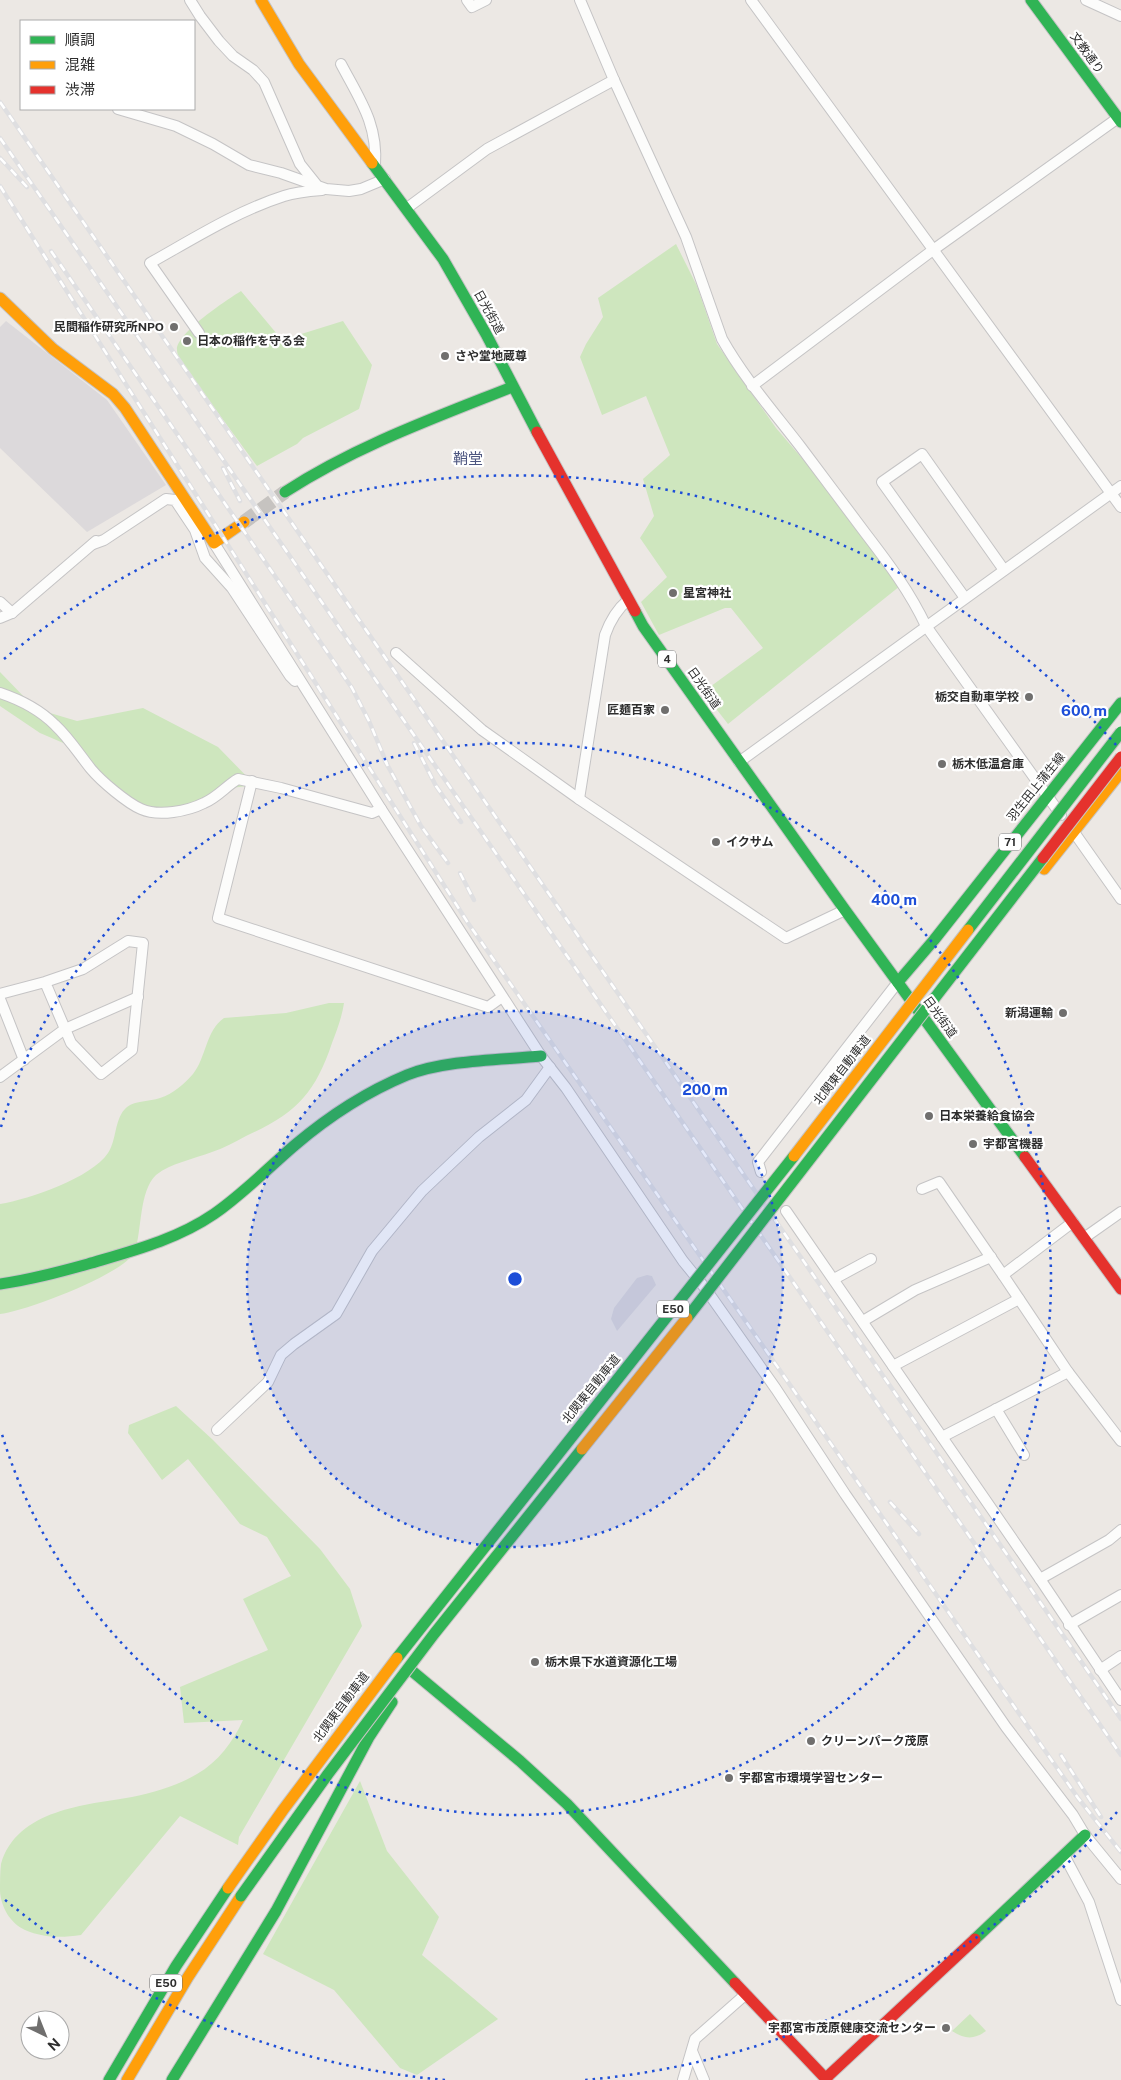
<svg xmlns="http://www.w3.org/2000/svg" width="1121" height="2080" font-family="'Public Sans','Noto Sans JP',sans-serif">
<rect width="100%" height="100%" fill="#ece8e4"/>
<g fill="#dcd9db">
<path d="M6,321L107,400L166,485L87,532L0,448V327Z"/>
<path d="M647,1275L652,1276L656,1285L617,1331L611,1319L614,1308L637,1278Z"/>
</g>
<g fill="#cee6be">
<path d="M676,244L697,286L717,344L776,428L812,470L900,586L728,724L703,692L763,648L731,608H725L659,635L641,602L667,577L640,538L654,516L643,479L670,455L646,396L602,415L580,357L586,344L603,317L598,298Z"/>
<path d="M241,291L282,340L343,321L372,365L359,409L303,438L297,444L257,466L183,365C181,361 177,355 177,350C176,333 227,300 241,291Z"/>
<path d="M0,672L27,700L50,713L77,721L143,708L218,747L255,785L231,788L174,812L146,807L123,800L99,784L68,745L40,733L0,706Z"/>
<path d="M329,1003H344C342,1017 337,1030 332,1043C315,1094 295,1114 246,1136C235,1142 224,1148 212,1152C194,1159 171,1163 156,1175C139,1191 142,1230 135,1251C127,1273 24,1312 0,1314V1204C30,1199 91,1178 108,1153C117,1140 114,1118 127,1107C136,1100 149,1102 160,1098C173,1094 184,1084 193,1074C206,1058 206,1030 224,1018L286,1013Z"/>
<path d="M176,1406L213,1440L320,1549L350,1589L362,1626L239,1837L238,1845L180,1816L81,1935C61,1938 44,1938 25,1930C10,1923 1,1907 0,1891C0,1883 0,1872 1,1864C17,1809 86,1805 132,1797C153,1793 179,1785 197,1774C218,1762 233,1742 243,1720L184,1723L180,1687L268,1650L243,1599L291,1576L267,1537L240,1524L188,1459L162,1480L128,1433L129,1425Z"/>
<path d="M360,1781L387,1851L439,1917L422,1955L498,2019L417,2075L400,2068L334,1990L263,1954Z"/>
<path d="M970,2014L986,2031C974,2040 964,2039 952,2031Z"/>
</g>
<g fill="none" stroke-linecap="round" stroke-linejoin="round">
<path stroke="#c6c3c0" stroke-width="14" stroke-dasharray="14 7" stroke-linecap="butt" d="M244,522L285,492"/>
<defs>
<g id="street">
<path d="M190,0L200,16L219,41L233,56L253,70L264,82L300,164L316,184"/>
<path d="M467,0L472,7L486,0"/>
<path d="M580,0L614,80L686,237L722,339C744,378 773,411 800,446C822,475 844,505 866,534C889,564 910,592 926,626L1061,815"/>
<path d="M751,0L1121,507"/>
<path d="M1086,0L1121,16"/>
<path d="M341,64C360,100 378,124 375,166"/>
<path d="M118,109L176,126L213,144L249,165L281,173L326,189L349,191L361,189L385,179"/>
<path d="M407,208L487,149L614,80"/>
<path d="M199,333L150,263C193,239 237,211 284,196C296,192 309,191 322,190"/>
<path d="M752,386L933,250L1118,118"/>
<path d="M214,543L381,809L541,1056L566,1088L683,1261L705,1288L776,1389L845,1494L1006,1727L1073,1815L1085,1835L1121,1879"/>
<path d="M93,544L104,540L166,499L175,500L195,530L205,558L232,588L290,676L295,681"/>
<path d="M965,598L882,482L922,454L1004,570"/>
<path d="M0,602L12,613"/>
<path d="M0,618L12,613L96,541"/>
<path d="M396,653L482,730L579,799L786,938L845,910"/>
<path d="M0,693C21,700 39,709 55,725C69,738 79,754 91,769C101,781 127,803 141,809C159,817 188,811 204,803C218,797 226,786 238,779L281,788L372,813L381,809"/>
<path d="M739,762L1121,486"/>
<path d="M252,781L218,918L488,1007L502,997"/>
<path d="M579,799L605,635C610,621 616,610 628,600"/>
<path d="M1071,828L1121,899"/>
<path d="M0,994L45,982L83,969L128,941L143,943L132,1050L101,1074L71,1043L45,982"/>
<path d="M0,999L24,1060"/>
<path d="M0,1077L65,1029L138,997"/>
<path d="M761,1172L758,1162L898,982"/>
<path d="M922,1189L939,1182L1003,1275"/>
<path d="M786,1211L1040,1579L1121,1700"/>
<path d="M1073,1222L1003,1275L1068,1372L1121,1441"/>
<path d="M1084,1238L1121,1212"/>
<path d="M834,1279L871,1259"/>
<path d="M863,1321L915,1290L991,1257"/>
<path d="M893,1366L1019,1299"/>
<path d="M996,1409L1024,1455"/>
<path d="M217,1430L268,1382L281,1355L294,1344L336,1314L372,1251L422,1191L479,1137L526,1100L550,1067"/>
<path d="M942,1437L1068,1372"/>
<path d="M1040,1579L1109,1540L1121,1530"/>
<path d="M1069,1625L1121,1595"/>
<path d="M1100,1670L1121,1656"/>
<path d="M1064,1855L1089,1902L1121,2000"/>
<path d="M692,2051L704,2080"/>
<path d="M683,2080L695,2039L746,1994"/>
</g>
<g id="fast">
<path d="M1031,0L1121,122"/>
<path d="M372,163L443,259L486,334L537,432"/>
<path d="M285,492C356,446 434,418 512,387"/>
<path d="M635,611L643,626L845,910L1025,1157"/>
<path d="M898,982L934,940L1121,703"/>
<path d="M0,1284C30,1280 59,1272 88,1264C132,1251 176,1240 214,1214C243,1194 268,1168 295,1145C328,1117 366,1092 407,1075C445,1060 500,1060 541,1056"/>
<path d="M412,1671L520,1761L567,1804L735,1983"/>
<path d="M975,1939L1085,1835"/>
<path d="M109,2080L176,1966L228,1888"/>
<path d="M172,2080L276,1911L369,1737L392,1702"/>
</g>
<g id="slow">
<path d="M261,0L299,64L372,163"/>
<path d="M0,298L53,349L113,394L125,408L214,543L244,522"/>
<path d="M1044,869L1121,772"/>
<path d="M127,2080L188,1977L241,1896"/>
</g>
<g id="jam">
<path d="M537,432L635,611"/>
<path d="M1025,1157L1121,1289"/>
<path d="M735,1983L827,2080"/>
<path d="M826,2078L975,1939"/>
</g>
</defs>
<use href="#street" stroke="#c5c4c5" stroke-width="12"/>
<use href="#fast" stroke="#c5c4c5" stroke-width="13"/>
<use href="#slow" stroke="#c5c4c5" stroke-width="13"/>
<use href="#jam" stroke="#c5c4c5" stroke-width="13"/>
<use href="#street" stroke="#fcfcfb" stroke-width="10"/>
<use href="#fast" stroke="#30b455" stroke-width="11"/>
<use href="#slow" stroke="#ff9f0a" stroke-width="11"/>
<use href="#jam" stroke="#e5322d" stroke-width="11"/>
<defs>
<g id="rail">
<path d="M0,102L1121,1719"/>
<path d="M0,138L1121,1755"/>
<path d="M0,158L27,187"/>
<path d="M0,186L468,923L1078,1798L1121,1852"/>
<path d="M51,251L352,688L369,721L387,764"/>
<path d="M223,468L240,501"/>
<path d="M414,743L436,786L461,822"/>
<path d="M384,759L421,826L448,863"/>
<path d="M460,873L474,900"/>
<path d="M890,1502L919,1534"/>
<path d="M1061,1755L1101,1817"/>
</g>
</defs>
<use href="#rail" stroke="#dfdfe1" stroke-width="4.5"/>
<use href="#rail" stroke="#fff" stroke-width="2.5" stroke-dasharray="8" stroke-linecap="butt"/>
<defs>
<g id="fast-bridge">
<path d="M968,930L1121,732"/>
<path d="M687,1318L1043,858"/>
<path d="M397,1658L794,1156"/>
<path d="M241,1896L328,1774L434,1634L582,1449"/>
</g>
<g id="slow-bridge">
<path d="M794,1156L968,930"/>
<path d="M582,1449L687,1318"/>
<path d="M228,1888L283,1810L397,1658"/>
</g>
<path id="jam-bridge" d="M1043,858L1121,757"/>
</defs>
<use href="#fast-bridge" stroke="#c6c5c4" stroke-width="13" stroke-linecap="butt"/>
<use href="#slow-bridge" stroke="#c6c5c4" stroke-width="13" stroke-linecap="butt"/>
<use href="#jam-bridge" stroke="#c6c5c4" stroke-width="13" stroke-linecap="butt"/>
<use href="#fast-bridge" stroke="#30b455" stroke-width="11"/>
<use href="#slow-bridge" stroke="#ff9f0a" stroke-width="11"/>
<use href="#jam-bridge" stroke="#e5322d" stroke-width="11"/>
</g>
<circle cx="515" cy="1279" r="268" fill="#1d4ed8" fill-opacity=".12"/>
<g fill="none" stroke="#1d4ed8" stroke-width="2.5" stroke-dasharray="2.5 5">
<circle cx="515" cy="1279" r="268"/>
<path d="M1 1127A536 536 0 1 1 1 1431"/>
<path d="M1117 1812A804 804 0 0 1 585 2080M445 2080A804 804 0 0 1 4 1899M4 659A804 804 0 0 1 1117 746"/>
</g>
<g fill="#706f6e" stroke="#fff" stroke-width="2">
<circle cx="174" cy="327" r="5"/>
<circle cx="187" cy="341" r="5"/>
<circle cx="445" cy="356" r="5"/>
<circle cx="673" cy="593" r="5"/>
<circle cx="1029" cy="697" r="5"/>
<circle cx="665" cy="710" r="5"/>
<circle cx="942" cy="764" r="5"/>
<circle cx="716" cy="842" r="5"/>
<circle cx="1063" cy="1013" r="5"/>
<circle cx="929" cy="1116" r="5"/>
<circle cx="973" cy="1144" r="5"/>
<circle cx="535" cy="1662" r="5"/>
<circle cx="811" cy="1741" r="5"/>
<circle cx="729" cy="1778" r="5"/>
<circle cx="946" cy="2028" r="5"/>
</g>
<g text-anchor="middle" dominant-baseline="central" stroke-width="4.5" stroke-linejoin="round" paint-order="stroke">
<g fill="#fff" stroke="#6d6d6d" stroke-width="1">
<rect x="658" y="650.5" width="18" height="17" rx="4"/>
<rect x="999" y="833.5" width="22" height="17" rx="4"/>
<rect x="657" y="1300.5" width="32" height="17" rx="4"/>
<rect x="150" y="1974.5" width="32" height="17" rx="4"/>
</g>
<g font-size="11" font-weight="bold" fill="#2e2e2e">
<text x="667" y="659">4</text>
<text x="1010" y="842">71</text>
<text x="673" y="1309">E50</text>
<text x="166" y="1983">E50</text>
</g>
<g font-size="12" fill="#2e2e2e" stroke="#fff">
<text transform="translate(1087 53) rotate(54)">文教通り</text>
<text transform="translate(489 312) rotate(61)">日光街道</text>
<text transform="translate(704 688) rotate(55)">日光街道</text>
<text transform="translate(1036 787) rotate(-51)">羽生田上蒲生線</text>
<text transform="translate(940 1017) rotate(54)">日光街道</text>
<text transform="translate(842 1070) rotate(-52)">北関東自動車道</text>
<text transform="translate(591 1389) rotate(-51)">北関東自動車道</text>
<text transform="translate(341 1707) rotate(-53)">北関東自動車道</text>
</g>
<g font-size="12" font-weight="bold" fill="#2e2e2e" stroke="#fff" text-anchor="start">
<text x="164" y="327" text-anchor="end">民間稲作研究所NPO</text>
<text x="197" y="341">日本の稲作を守る会</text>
<text x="455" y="356">さや堂地蔵尊</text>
<text x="683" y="593">星宮神社</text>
<text x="1019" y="697" text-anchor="end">栃交自動車学校</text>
<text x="655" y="710" text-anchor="end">匠麺百家</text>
<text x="952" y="764">栃木低温倉庫</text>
<text x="726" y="842">イクサム</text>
<text x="1053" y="1013" text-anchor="end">新潟運輸</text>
<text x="939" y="1116">日本栄養給食協会</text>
<text x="983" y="1144">宇都宮機器</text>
<text x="545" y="1662">栃木県下水道資源化工場</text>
<text x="821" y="1741">クリーンパーク茂原</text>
<text x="739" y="1778">宇都宮市環境学習センター</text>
<text x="936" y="2028" text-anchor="end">宇都宮市茂原健康交流センター</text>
</g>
<g font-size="15" fill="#4d5680" stroke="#fff">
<text x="468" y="458">鞘堂</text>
</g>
</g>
<circle cx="515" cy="1279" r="8" fill="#1d4ed8" stroke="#fff" stroke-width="2.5"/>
<g font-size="15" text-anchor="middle" font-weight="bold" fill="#1d4ed8" stroke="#fff" stroke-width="4.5" stroke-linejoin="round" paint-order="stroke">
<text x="1084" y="716">600 m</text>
<text x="894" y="905">400 m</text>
<text x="705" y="1095">200 m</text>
</g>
<rect x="20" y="20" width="175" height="90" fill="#ffffff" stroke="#ababab"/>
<rect x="30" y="36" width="25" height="8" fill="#30b455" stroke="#ababab"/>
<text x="65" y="45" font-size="15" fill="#2e2e2e">順調</text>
<rect x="30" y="61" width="25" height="8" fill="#ff9f0a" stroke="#ababab"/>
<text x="65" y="70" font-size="15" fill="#2e2e2e">混雑</text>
<rect x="30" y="86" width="25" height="8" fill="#e5322d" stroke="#ababab"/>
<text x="65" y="95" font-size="15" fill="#2e2e2e">渋滞</text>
<g transform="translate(45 2035) rotate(137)"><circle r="24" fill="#ffffff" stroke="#ababab"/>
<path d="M0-4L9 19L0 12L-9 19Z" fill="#706f6e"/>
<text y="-8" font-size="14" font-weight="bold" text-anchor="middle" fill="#2e2e2e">N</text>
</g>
</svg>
